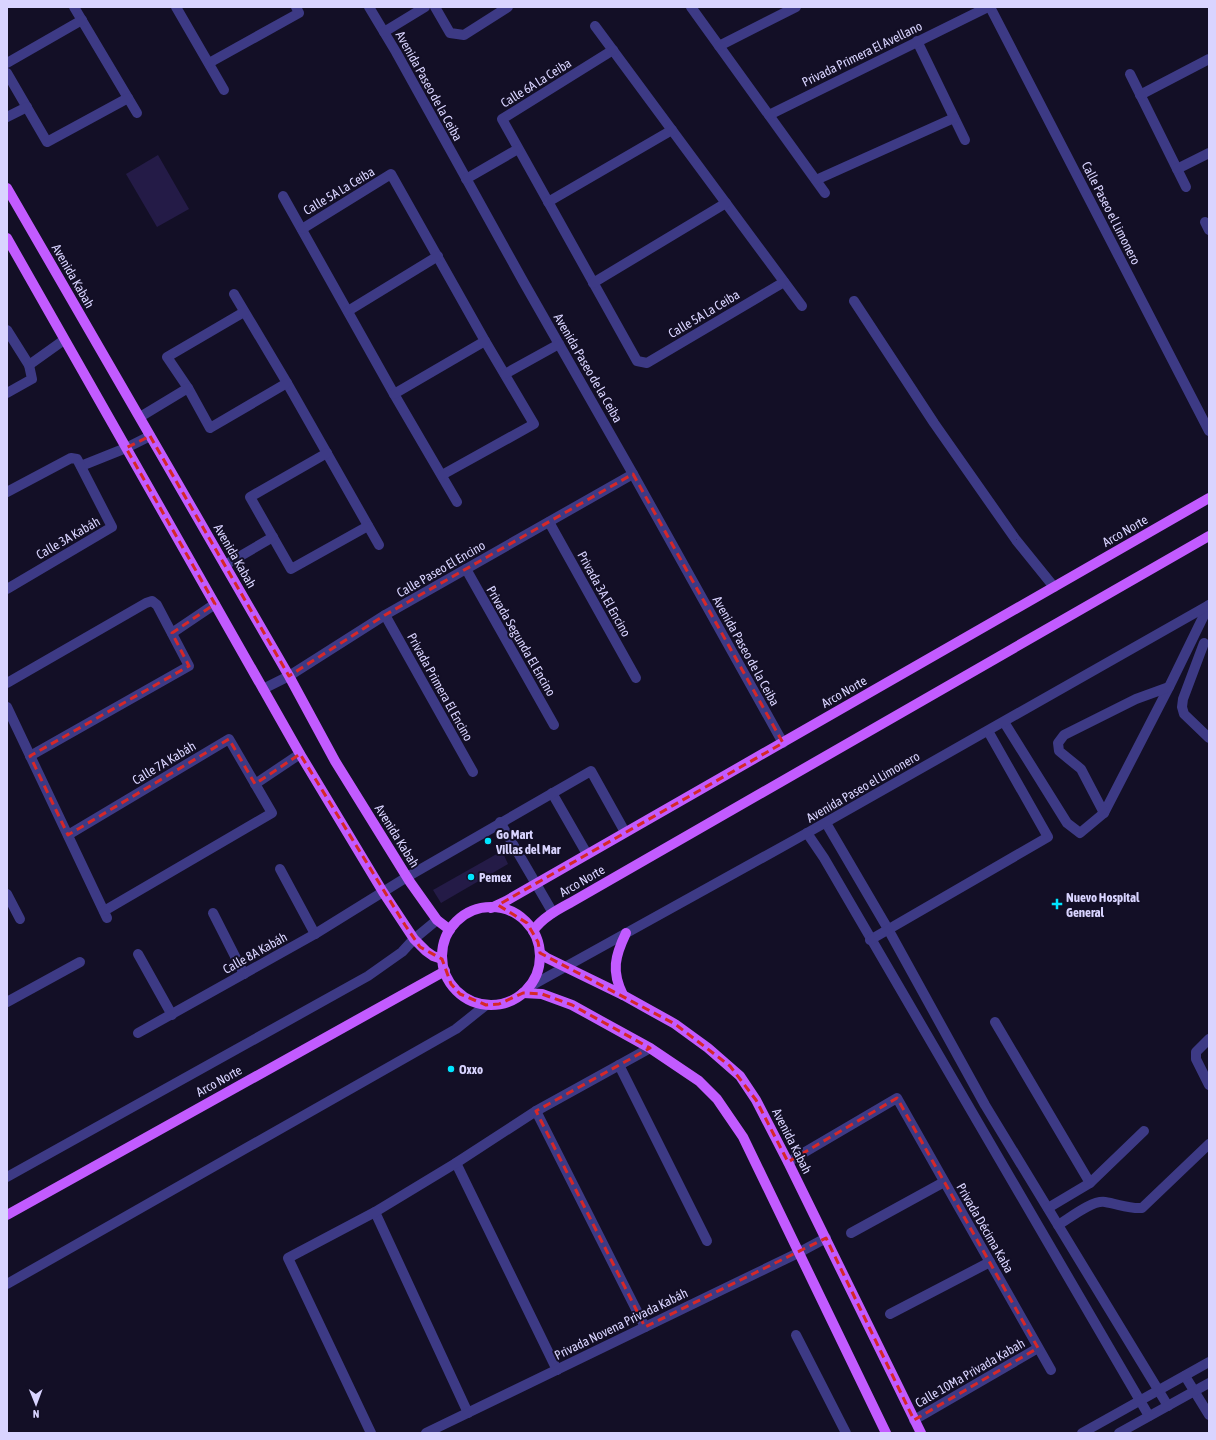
<svg xmlns="http://www.w3.org/2000/svg" width="1216" height="1440" font-family="'Asap Condensed',sans-serif">
<rect width="100%" height="100%" fill="#130f26"/>
<g fill="#241b47">
<path d="M158,155L189,209L157,227L126,174Z"/>
<path d="M502,851L508,864L441,903L433,890Z"/>
</g>
<g fill="none" stroke-linecap="round" stroke-linejoin="round">
<g stroke="#3d3a85" stroke-width="10">
<path d="M74,7L137,113"/>
<path d="M176,7L224,90"/>
<path d="M369,7L396,52L523,281L633,474L783,743"/>
<path d="M435,7L450,33L464,35L508,7"/>
<path d="M691,7L825,193"/>
<path d="M990,7L1209,431"/>
<path d="M595,26L802,306"/>
<path d="M384,32L425,7"/>
<path d="M917,41L965,140"/>
<path d="M719,46L796,7"/>
<path d="M613,50L502,119L637,361L647,363L784,282"/>
<path d="M7,63L82,20"/>
<path d="M209,63L299,13L296,7"/>
<path d="M7,73L47,142L128,98"/>
<path d="M1130,74L1186,187"/>
<path d="M1140,95L1209,59"/>
<path d="M769,115L988,7"/>
<path d="M7,117L27,107"/>
<path d="M1177,169L1209,153"/>
<path d="M466,179L518,149"/>
<path d="M816,180L954,118"/>
<path d="M283,196L394,394L457,502"/>
<path d="M548,202L672,130"/>
<path d="M1205,222L1209,230"/>
<path d="M302,229L391,174L485,341L534,424L442,475"/>
<path d="M593,283L726,203"/>
<path d="M234,294L287,383L379,545"/>
<path d="M854,301L934,423L1016,540L1054,587"/>
<path d="M348,311L438,256"/>
<path d="M244,312L167,357L188,388L210,428L287,383"/>
<path d="M7,330L29,365L32,379L7,393"/>
<path d="M29,365L64,340"/>
<path d="M505,374L559,344"/>
<path d="M394,394L485,341"/>
<path d="M140,417L188,388"/>
<path d="M327,453L250,497L291,569L368,526"/>
<path d="M81,466L126,448L150,436"/>
<path d="M7,492L71,458L77,459L112,527L7,589"/>
<path d="M549,522L636,678"/>
<path d="M225,565L273,537"/>
<path d="M466,569L554,725"/>
<path d="M385,615L473,772"/>
<path d="M172,633L215,604"/>
<path d="M1204,643L1183,699L1182,707L1184,714L1209,738"/>
<path d="M7,683L146,603L152,601L157,605L189,666L30,756"/>
<path d="M263,689L289,676L385,615L633,474"/>
<path d="M7,707L107,918"/>
<path d="M1004,722L1067,823L1080,833L1104,813L1169,687L1209,605"/>
<path d="M255,784L300,754"/>
<path d="M552,793L587,854"/>
<path d="M1104,813L1081,769L1059,751L1058,743L1064,735L1136,699L1169,687"/>
<path d="M500,822L553,913"/>
<path d="M826,823L888,929L985,1105L1168,1406"/>
<path d="M807,833L824,858L1149,1416"/>
<path d="M68,835L229,739L272,813L104,911"/>
<path d="M280,869L315,934"/>
<path d="M7,894L20,919"/>
<path d="M213,913L244,974"/>
<path d="M870,940L1048,837L988,731"/>
<path d="M138,954L172,1015"/>
<path d="M529,987L807,833L1209,605"/>
<path d="M7,1002L80,962"/>
<path d="M995,1022L1090,1183"/>
<path d="M138,1033L315,934L407,877L591,771L625,832"/>
<path d="M1209,1039L1196,1052V1059L1209,1085"/>
<path d="M619,1065L707,1241"/>
<path d="M536,1111L645,1327"/>
<path d="M788,1162L897,1098L1051,1370"/>
<path d="M456,1163L557,1370"/>
<path d="M7,1177L368,976L402,952L414,939L437,920"/>
<path d="M1048,1208L1090,1183L1144,1131"/>
<path d="M375,1212L468,1413"/>
<path d="M1058,1225C1070,1218 1092,1200 1105,1202C1118,1204 1129,1209 1142,1208L1209,1144"/>
<path d="M851,1233L944,1182"/>
<path d="M7,1284L456,1029L486,1005"/>
<path d="M890,1314L990,1262"/>
<path d="M796,1335L846,1433"/>
<path d="M1185,1376L1209,1415"/>
<path d="M914,1420L1038,1348"/>
<path d="M371,1433L288,1258L375,1212L456,1163L536,1111L650,1048"/>
<path d="M426,1433L798,1253L826,1238"/>
<path d="M1082,1433L1209,1362"/>
<path d="M1119,1433L1209,1383"/>
</g>
<g stroke="#c25bff" stroke-width="10">
<path d="M7,188L289,676L335,761L410,882L437,920L450,930"/>
<path d="M7,238L300,754L383,892L414,939L426,951L433,956L442,959"/>
<circle cx="491" cy="956" r="49"/>
<path d="M491,908L506,901L1209,498"/>
<path d="M533,931C542,918 557,910 570,903L1209,536"/>
<path d="M540,953L547,958L623,995L675,1024L708,1048L740,1076L756,1100L788,1162L921,1433"/>
<path d="M523,993L542,994L572,1005L650,1048L699,1081L717,1099L743,1137L886,1433"/>
<path d="M623,995C611,971 615,956 626,933"/>
<path d="M7,1215L445,971"/>
</g>
</g>
<path fill="none" stroke="#d62828" stroke-width="3" stroke-dasharray="8 5" stroke-linejoin="round" d="M150,436L289,676L385,615L633,474L783,743L498,905L527,923L538,942L540,953L675,1024L730,1066L756,1100L788,1162L897,1098L1038,1348L914,1420L826,1238L645,1327L536,1111L650,1048L572,1005L542,994L523,993L499,1004L486,1005L460,994L451,984L442,959L420,947L405,925L300,754L255,784L229,739L68,835L30,756L189,666L172,633L215,604L126,448Z"/>
<g fill="#00e5ff" stroke="#130f26" stroke-width="1.5">
<circle cx="488" cy="841" r="4"/>
<circle cx="471" cy="877" r="4"/>
<path d="M1055 898h4v4h4v4h-4v4h-4v-4h-4v-4h4z"/>
<circle cx="451" cy="1069" r="4"/>
</g>
<g text-anchor="middle" dominant-baseline="central" stroke-width="4" stroke-linejoin="round" paint-order="stroke">
<g font-size="13" fill="#d9d4ff" stroke="#130f26">
<text transform="translate(862 54) rotate(-26)">Privada Primera El Avellano</text>
<text transform="translate(536 83) rotate(-32)">Calle 6A La Ceiba</text>
<text transform="translate(429 86) rotate(61)">Avenida Paseo de la Ceiba</text>
<text transform="translate(339 191) rotate(-31)">Calle 5A La Ceiba</text>
<text transform="translate(1111 213) rotate(63)">Calle Paseo el Limonero</text>
<text transform="translate(73 276) rotate(60)">Avenida Kabah</text>
<text transform="translate(704 314) rotate(-31)">Calle 5A La Ceiba</text>
<text transform="translate(588 368) rotate(60)">Avenida Paseo de la Ceiba</text>
<text transform="translate(1125 531) rotate(-30)">Arco Norte</text>
<text transform="translate(68 538) rotate(-30)">Calle 3A Kabáh</text>
<text transform="translate(235 556) rotate(60)">Avenida Kabah</text>
<text transform="translate(441 569) rotate(-30)">Calle Paseo El Encino</text>
<text transform="translate(604 594) rotate(61)">Privada 3A El Encino</text>
<text transform="translate(521 641) rotate(60)">Privada Segunda El Encino</text>
<text transform="translate(746 651) rotate(61)">Avenida Paseo de la Ceiba</text>
<text transform="translate(440 687) rotate(61)">Privada Primera El Encino</text>
<text transform="translate(844 692) rotate(-30)">Arco Norte</text>
<text transform="translate(164 763) rotate(-31)">Calle 7A Kabáh</text>
<text transform="translate(863 787) rotate(-30)">Avenida Paseo el Limonero</text>
<text transform="translate(397 836) rotate(58)">Avenida Kabah</text>
<text transform="translate(582 881) rotate(-30)">Arco Norte</text>
<text transform="translate(255 953) rotate(-29)">Calle 8A Kabáh</text>
<text transform="translate(219 1081) rotate(-29)">Arco Norte</text>
<text transform="translate(792 1141) rotate(63)">Avenida Kabah</text>
<text transform="translate(985 1228) rotate(60)">Privada Décima Kaba</text>
<text transform="translate(621 1324) rotate(-26)">Privada Novena Privada Kabáh</text>
<text transform="translate(970 1373) rotate(-30)">Calle 10Ma Privada Kabah</text>
</g>
<g font-size="13" font-weight="bold" fill="#d9d4ff" stroke="#130f26" text-anchor="start">
<text x="496" y="834">Go Mart<tspan x="496" dy="15">Villas del Mar</tspan></text>
<text x="479" y="877">Pemex</text>
<text x="1066" y="897">Nuevo Hospital<tspan x="1066" dy="15">General</tspan></text>
<text x="459" y="1069">Oxxo</text>
</g>
</g>
<rect width="1216" height="1440" fill="none" stroke="#d9d4ff" stroke-width="16"/>
<g transform="translate(36 1404) rotate(179)" stroke="#130f26" stroke-width="3" paint-order="stroke">
<path d="M0-3L7 15L0 10L-7 15Z" fill="#d9d4ff"/>
<text y="-6" font-size="11" font-weight="bold" text-anchor="middle" fill="#d9d4ff">N</text>
</g>
</svg>
